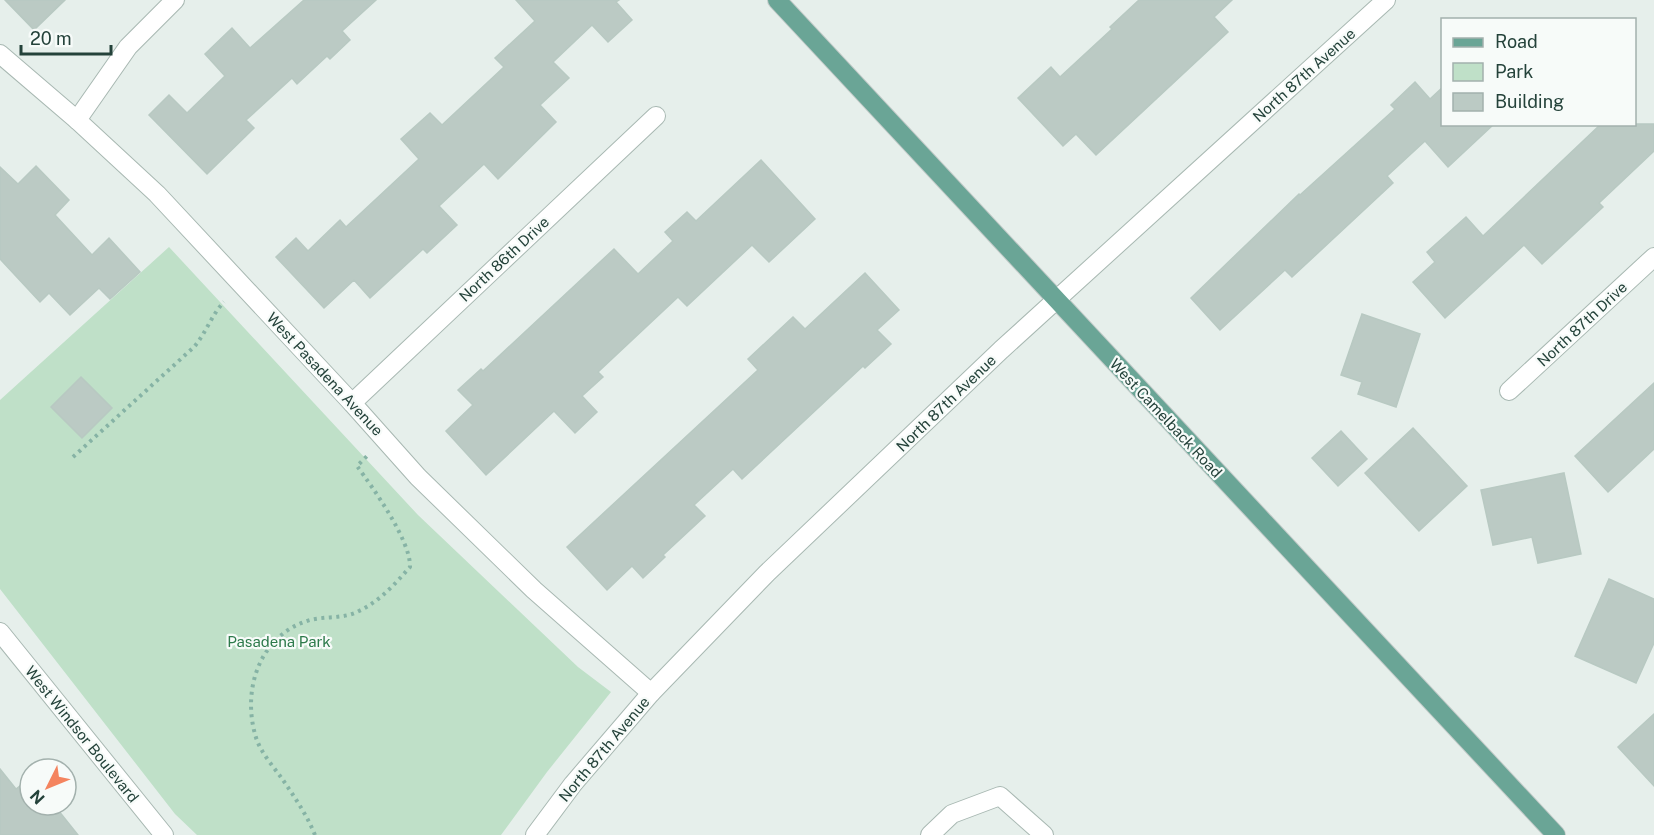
<svg xmlns="http://www.w3.org/2000/svg" width="1654" height="835" font-family="'Public Sans',sans-serif">
<rect width="100%" height="100%" fill="#e6efeb"/>
<path fill="#bfe0c8" d="M169,247L418,515L578,667L611,692L547,772L501,835H197L175,814L0,589V400Z"/>
<g fill="#bbcac4" stroke="#b8c9c2" stroke-width="1.5">
<path d="M5,0H65L34,30Z"/>
<path d="M304,0H376L342,31L350,40L330,59L327,56L297,84L292,78L246,120L254,128L207,174L149,115L169,95L187,113L225,76L205,54L232,28L250,48Z"/>
<path d="M516,0H619L616,2L632,20L608,42L592,25L553,62L569,78L540,105L556,122L498,179L484,164L439,206L457,225L427,253L423,249L370,298L354,280L324,308L276,257L296,238L308,251L340,220L346,227L419,159L401,139L430,113L442,125L504,67L495,58L535,21Z"/>
<path d="M1139,0H1232L1214,17L1228,32L1096,155L1076,134L1063,146L1018,98L1051,67L1060,77L1112,29L1110,27Z"/>
<path d="M1415,82L1430,99L1443,87V124H1494L1448,167L1425,141L1387,176L1393,183L1292,277L1285,270L1220,330L1191,298L1299,194L1300,195L1395,109L1391,105Z"/>
<path d="M1601,124H1654V151L1599,203L1603,207L1542,264L1524,245L1445,318L1413,282L1435,262L1427,252L1466,217L1483,236Z"/>
<path d="M761,160L815,219L769,262L752,245L687,306L678,297L598,372L603,377L582,396L597,412L575,433L554,411L486,475L446,431L473,405L458,390L481,369L483,371L614,249L638,274L673,241L665,232L687,212L696,221Z"/>
<path d="M36,166L69,200L55,215L92,255L109,238L140,272L110,299L99,288L70,315L49,293L40,302L0,259V167L18,184Z"/>
<path d="M865,273L899,310L877,330L891,344L865,368L863,366L742,479L733,469L694,505L705,516L663,555L665,557L643,578L632,566L607,590L567,547L758,370L748,359L793,317L805,329Z"/>
<path d="M1362,314L1420,334L1396,407L1358,394L1362,382L1341,375Z"/>
<path d="M81,377L112,408L82,438L51,407Z"/>
<path d="M1654,383V449L1608,492L1575,456Z"/>
<path d="M1413,428L1467,486L1419,531L1365,473Z"/>
<path d="M1341,431L1367,459L1338,486L1312,458Z"/>
<path d="M1564,473L1581,554L1538,563L1532,537L1493,545L1481,490Z"/>
<path d="M1609,579L1654,599V643L1636,683L1575,656Z"/>
<path d="M1654,714V786L1618,747Z"/>
<path d="M0,769L16,789L30,778V805H54L78,835H0Z"/>
</g>
<g fill="none" stroke-linecap="round" stroke-linejoin="round">
<defs>
<g id="minor">
<path d="M0,54L77,120L157,194L352,403L418,477L534,590L651,693"/>
<path d="M77,120L128,47L175,0"/>
<path d="M1509,391L1654,257"/>
<path d="M352,403L656,116"/>
<path d="M0,632L164,835"/>
<path d="M930,835L952,814L1000,796L1044,835"/>
</g>
<path id="tertiary" d="M535,835L573,784L651,693L767,573L1001,350L1386,0"/>
<path id="primary" d="M777,0L1556,835"/>
</defs>
<use href="#minor" stroke="#a8b8b2" stroke-width="20"/>
<use href="#tertiary" stroke="#a8b8b2" stroke-width="20"/>
<use href="#primary" stroke="#c2cac8" stroke-width="20"/>
<g stroke="#86b3a5" stroke-width="4" stroke-dasharray="3 4.5" stroke-linecap="butt">
<path d="M73,457L194,347C206,333 212,314 224,302"/>
<path d="M315,835C307,815 295,798 283,780C273,766 259,751 255,734C242,687 261,634 310,620C326,616 344,619 359,611C380,601 395,584 410,567C411,541 373,488 357,466L368,455"/>
</g>
<use href="#minor" stroke="#fff" stroke-width="18"/>
<use href="#tertiary" stroke="#fff" stroke-width="18"/>
<use href="#primary" stroke="#6aa596" stroke-width="18"/>
</g>
<g text-anchor="middle" dominant-baseline="central" stroke-width="4.5" stroke-linejoin="round" paint-order="stroke">
<g font-size="15" fill="#24423a" stroke="#f7fbf9">
<text transform="translate(1304 75) rotate(-42)">North 87th Avenue</text>
<text transform="translate(504 259) rotate(-43)">North 86th Drive</text>
<text transform="translate(1582 324) rotate(-43)">North 87th Drive</text>
<text transform="translate(325 374) rotate(47)">West Pasadena Avenue</text>
<text transform="translate(946 403) rotate(-44)">North 87th Avenue</text>
<text transform="translate(1166 418) rotate(47)">West Camelback Road</text>
<text transform="translate(82 734) rotate(51)">West Windsor Boulevard</text>
<text transform="translate(604 749) rotate(-50)">North 87th Avenue</text>
</g>
<g font-size="15" fill="#2d7a4b" stroke="#f7fbf9">
<text x="279" y="641">Pasadena Park</text>
</g>
</g>
<rect x="1441" y="18" width="195" height="108" fill="#f7fbf9" stroke="#a3b1ad" stroke-width="1.5"/>
<rect x="1453" y="38" width="30" height="9" fill="#6aa596" stroke="#a3b1ad" stroke-width="1.5"/>
<text x="1495" y="48" font-size="18" fill="#24423a">Road</text>
<rect x="1453" y="63" width="30" height="18" fill="#bfe0c8" stroke="#a3b1ad" stroke-width="1.5"/>
<text x="1495" y="78" font-size="18" fill="#24423a">Park</text>
<rect x="1453" y="93" width="30" height="18" fill="#bbcac4" stroke="#a3b1ad" stroke-width="1.5"/>
<text x="1495" y="108" font-size="18" fill="#24423a">Building</text>
<g transform="translate(48 787) rotate(227)"><circle r="28" fill="#f7fbf9" stroke="#a3b1ad" stroke-width="1.5"/>
<path d="M0-4.5L10 22L0 15L-10 22Z" fill="#f4845f"/>
<text y="-9" font-size="16" font-weight="bold" text-anchor="middle" fill="#24423a">N</text>
</g>
<path d="M21 45v9h90v-9" fill="none" stroke="#24423a" stroke-width="3"/>
<text x="30" y="45" font-size="18" fill="#24423a" stroke="#f7fbf9" stroke-width="4.5" paint-order="stroke">20 m</text>
</svg>
